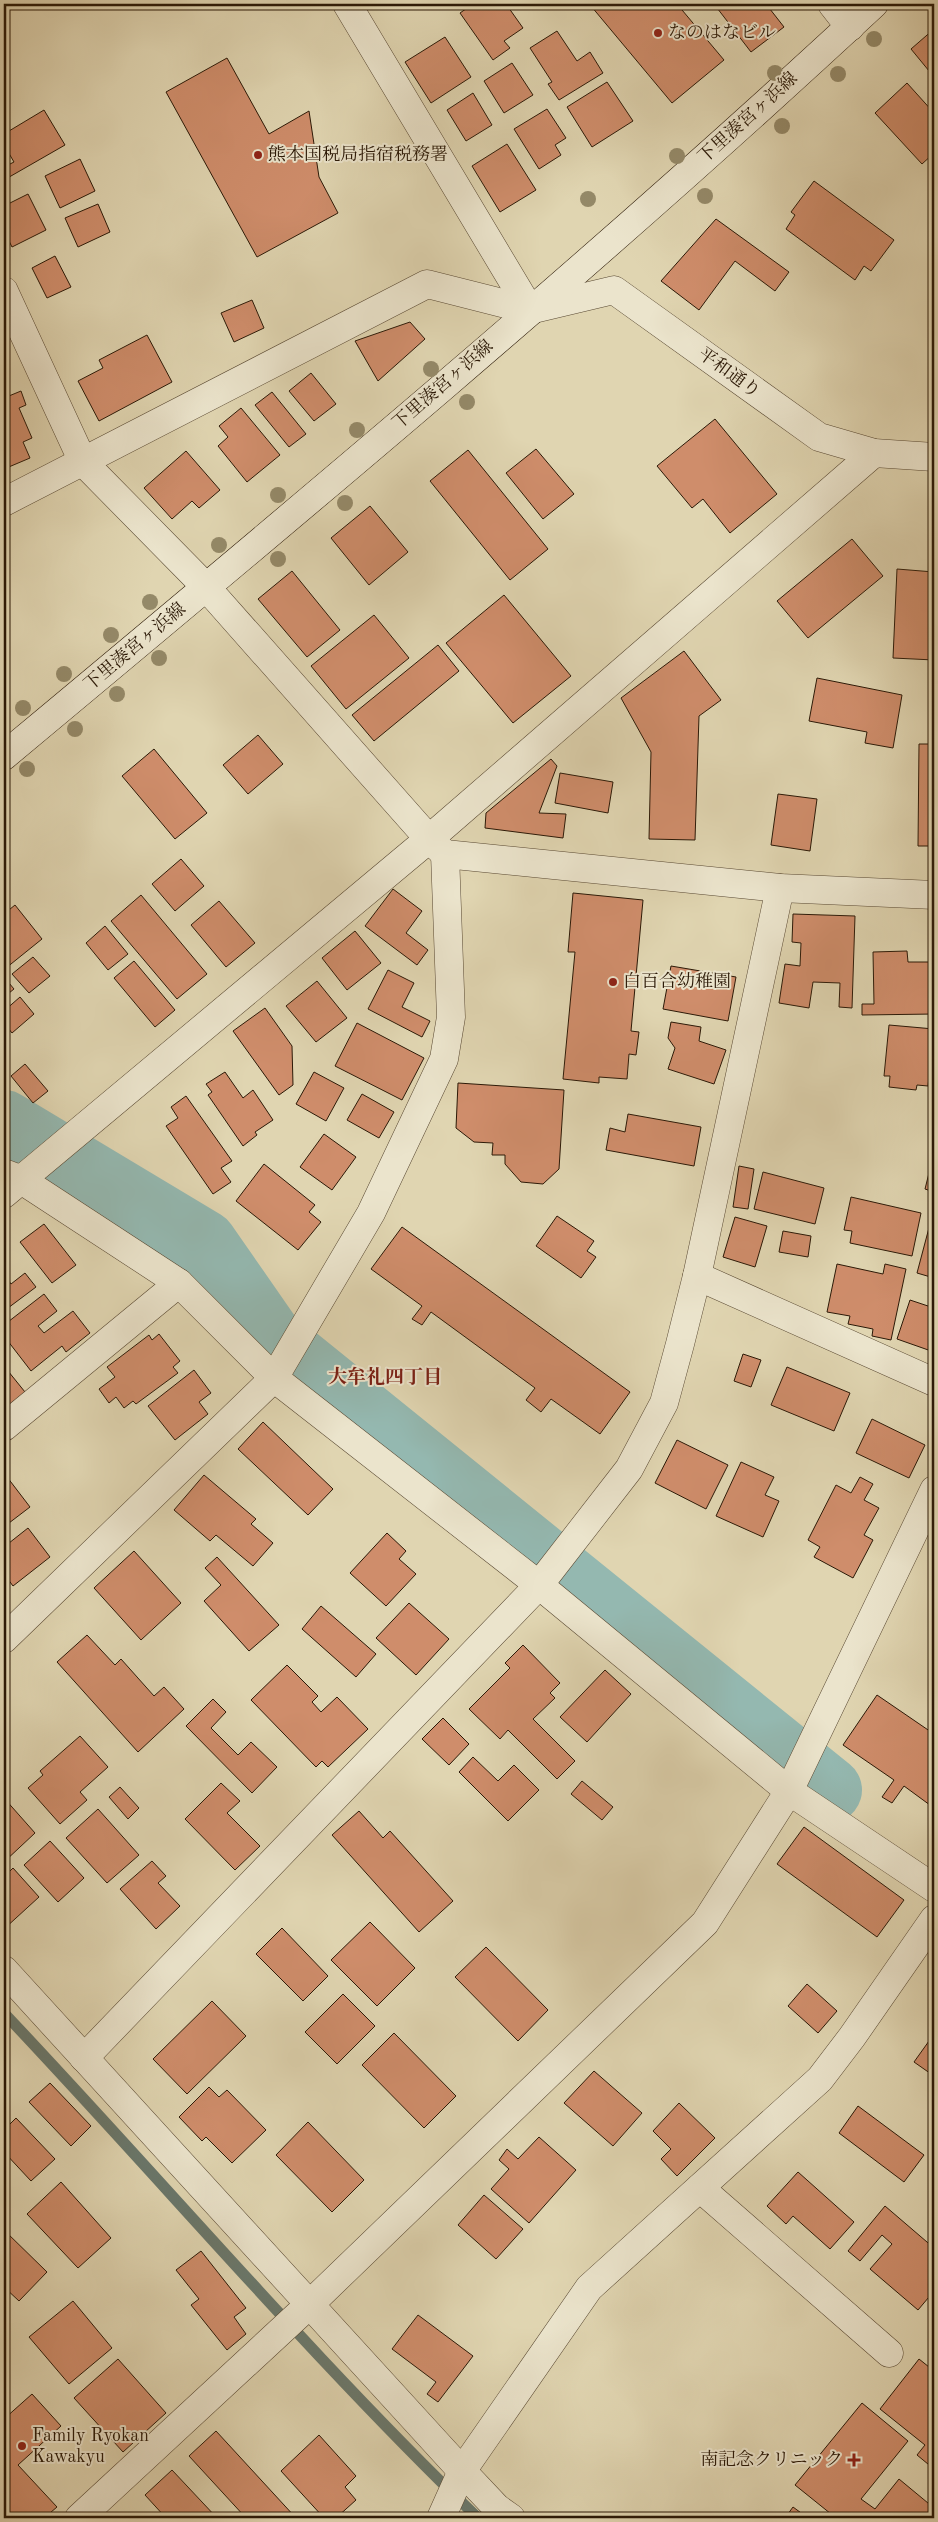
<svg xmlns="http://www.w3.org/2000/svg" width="938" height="2522" font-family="'Old Standard TT','Noto Serif JP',serif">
<rect width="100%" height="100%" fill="#e0d5b1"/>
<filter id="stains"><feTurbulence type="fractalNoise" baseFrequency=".004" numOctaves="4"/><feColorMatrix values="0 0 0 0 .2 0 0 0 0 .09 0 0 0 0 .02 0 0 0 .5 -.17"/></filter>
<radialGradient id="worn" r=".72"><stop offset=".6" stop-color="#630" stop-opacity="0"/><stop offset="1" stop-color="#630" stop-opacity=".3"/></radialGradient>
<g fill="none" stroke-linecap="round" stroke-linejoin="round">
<path stroke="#6a786c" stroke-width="11" d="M4,2013C162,2180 312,2358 478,2518"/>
<path stroke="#94b8b0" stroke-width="66" d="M4,1123L204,1243L270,1338L829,1790"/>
</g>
<g fill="#cf8d6b" stroke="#2b1907">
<path d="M473,4H506L523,28L504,41L510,48L493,60L460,13Z"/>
<path d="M595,4H677L724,60L672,103L591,6Z"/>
<path d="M714,4H766L784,27L751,52Z"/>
<path d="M934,29V77L911,49Z"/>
<path d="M557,31L577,61L590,52L603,73L559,100L548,84L552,82L530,48Z"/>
<path d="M445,37L471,77L431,103L405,62Z"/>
<path d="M227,58L269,134L309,111L319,177L338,213L257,257L166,92Z"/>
<path d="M512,63L533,95L504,113L484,81Z"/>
<path d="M607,82L633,121L592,147L567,107Z"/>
<path d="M907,83L934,113V153L922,164L875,113Z"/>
<path d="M473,93L492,125L466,141L447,110Z"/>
<path d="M547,109L566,138L555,145L561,155L539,169L514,129Z"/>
<path d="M44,110L65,145L4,180V167L14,162L4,145V134Z"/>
<path d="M507,144L536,190L500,212L472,166Z"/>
<path d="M80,159L95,191L60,208L45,176Z"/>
<path d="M814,181L894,240L871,271L864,266L855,280L786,229L795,215L791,212Z"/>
<path d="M28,194L46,230L12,247L4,231V206Z"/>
<path d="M98,204L110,232L78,247L65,218Z"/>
<path d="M716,219L789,272L775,291L735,261L699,310L661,281Z"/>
<path d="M55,256L71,287L47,298L32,268Z"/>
<path d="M252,300L264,328L234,342L221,313Z"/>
<path d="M410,322L425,339L378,381L355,341Z"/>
<path d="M147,335L172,382L99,421L78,381L103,368L99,360Z"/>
<path d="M311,373L336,404L314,421L289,391Z"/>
<path d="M21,391L26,405L19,408L32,438L23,442L30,458L4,469V398Z"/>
<path d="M272,392L306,434L289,447L255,405Z"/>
<path d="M241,408L280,455L247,482L218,446L228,437L219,426Z"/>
<path d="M715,419L777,494L730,533L703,499L692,508L657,466Z"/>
<path d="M536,449L574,494L543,519L506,473Z"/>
<path d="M468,450L548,549L510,580L430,481Z"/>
<path d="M186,451L220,490L199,508L192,501L172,519L144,488Z"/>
<path d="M370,506L408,552L369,585L331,538Z"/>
<path d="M852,539L883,576L808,638L777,601Z"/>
<path d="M897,569L934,572V660L893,658Z"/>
<path d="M292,571L340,630L307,657L258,599Z"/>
<path d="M504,595L571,676L513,723L446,643Z"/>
<path d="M374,615L409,658L346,709L311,666Z"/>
<path d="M438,645L459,671L374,741L352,715Z"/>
<path d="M684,651L721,700L699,716L695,840L649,839L651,752L621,698Z"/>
<path d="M817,678L902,695L893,748L865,743L867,732L809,721Z"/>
<path d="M258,735L283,764L248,794L223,765Z"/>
<path d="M919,744H934V846H918Z"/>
<path d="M154,749L207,813L175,839L122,776Z"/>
<path d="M551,759L557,766L539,813L566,814L563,838L485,828L486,813Z"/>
<path d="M560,773L613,782L608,813L555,803Z"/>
<path d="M778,794L817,799L810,851L771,845Z"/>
<path d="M181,859L204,886L175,911L152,884Z"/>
<path d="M393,889L422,911L406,933L428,950L417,965L365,926Z"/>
<path d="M573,893L643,900L631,1031L639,1032L636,1055L629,1054L627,1079L599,1077V1083L563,1079L575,952H568Z"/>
<path d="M141,895L207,974L177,999L111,921Z"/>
<path d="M219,901L255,943L226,967L191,925Z"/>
<path d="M15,905L42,939L6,968L4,965V914Z"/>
<path d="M793,914L855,916L852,1008L839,1007L840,983L813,982L809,1008L779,1003L785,964L800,966L801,943L792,942Z"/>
<path d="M105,926L128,954L108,970L86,943Z"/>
<path d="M355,931L381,963L347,990L322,958Z"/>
<path d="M907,951L908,962H934V1014L862,1015V1004H874L873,952Z"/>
<path d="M33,957L50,976L29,993L12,974Z"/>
<path d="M134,961L175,1010L155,1027L114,978Z"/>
<path d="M671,966L736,977L728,1021L663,1009Z"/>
<path d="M388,970L414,983L402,1007L430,1021L422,1037L368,1009Z"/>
<path d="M4,977L14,989L4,997Z"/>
<path d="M317,981L347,1018L316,1042L286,1006Z"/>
<path d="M20,997L34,1014L12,1033L4,1023V1011Z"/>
<path d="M265,1008L292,1046L293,1085L279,1095L233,1031Z"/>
<path d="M671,1022L701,1027L699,1041L726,1050L714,1084L668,1069L675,1048L668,1038Z"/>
<path d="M357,1023L424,1058L402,1100L335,1066Z"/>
<path d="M889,1025L934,1029V1050H932L928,1086L917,1085L916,1090L889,1087L890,1076H884Z"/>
<path d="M25,1064L48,1091L33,1103L11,1076Z"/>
<path d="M225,1072L243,1098L253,1090L273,1120L255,1132L257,1135L243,1146L208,1095L212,1092L206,1084Z"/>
<path d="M314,1072L344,1088L326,1121L296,1104Z"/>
<path d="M458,1083L564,1090L559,1169L543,1184L521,1182L505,1164V1155H492L493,1143L474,1142L456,1128Z"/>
<path d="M362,1094L394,1112L379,1138L347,1120Z"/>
<path d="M186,1096L232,1161L221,1168L231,1182L213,1194L166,1126L178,1118L171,1107Z"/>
<path d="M628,1114L701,1127L694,1166L606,1150L610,1128L625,1132Z"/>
<path d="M324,1134L356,1157L332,1190L300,1167Z"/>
<path d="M934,1153V1192L925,1189Z"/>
<path d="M264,1164L315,1205L309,1212L321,1222L298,1250L236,1201Z"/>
<path d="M739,1166L754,1169L748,1209L733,1207Z"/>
<path d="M763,1172L824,1188L815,1224L754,1209Z"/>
<path d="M851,1197L921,1213L912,1256L850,1243L852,1231L844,1230Z"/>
<path d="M557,1216L594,1241L587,1251L596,1257L581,1278L536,1246Z"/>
<path d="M735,1217L767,1226L755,1267L723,1257Z"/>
<path d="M44,1224L76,1265L52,1283L20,1242Z"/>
<path d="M930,1224L934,1226V1278L917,1273Z"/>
<path d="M402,1227L630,1392L600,1434L551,1399L541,1412L526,1400L535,1388L431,1312L422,1325L412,1319L422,1306L371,1269Z"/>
<path d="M783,1231L811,1236L808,1257L779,1252Z"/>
<path d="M837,1264L883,1274L885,1264L906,1269L891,1340L872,1336L873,1329L848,1324L850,1316L827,1312Z"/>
<path d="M25,1273L36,1287L4,1311V1274L11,1284Z"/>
<path d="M44,1294L57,1311L38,1326L44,1333L73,1311L90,1333L66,1352L62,1346L31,1371L4,1336V1325Z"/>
<path d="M910,1300L934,1308V1352L897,1339Z"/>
<path d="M159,1334L180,1361L173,1367L178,1373L136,1404L133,1401L124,1408L116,1397L109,1403L99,1389L115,1377L107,1367L149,1335L152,1340Z"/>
<path d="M743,1354L761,1360L751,1387L734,1381Z"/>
<path d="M4,1366L25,1392L4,1409Z"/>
<path d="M787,1367L850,1393L834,1431L771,1405Z"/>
<path d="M194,1370L211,1393L199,1402L208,1414L175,1440L148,1406Z"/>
<path d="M872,1419L925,1445L909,1478L856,1453Z"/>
<path d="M263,1422L333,1489L308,1515L238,1449Z"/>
<path d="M677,1440L728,1465L706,1509L655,1483Z"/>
<path d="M741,1462L774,1477L765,1495L779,1501L763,1537L716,1516Z"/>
<path d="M4,1473L30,1507L9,1523L6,1518L4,1520Z"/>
<path d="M204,1475L256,1519L251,1524L273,1543L253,1566L216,1535L210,1541L174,1510Z"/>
<path d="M860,1477L873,1484L864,1500L879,1508L864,1535L873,1540L853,1578L814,1557L820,1547L808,1540L836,1485L851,1493Z"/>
<path d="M28,1528L50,1557L13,1586L4,1574V1547Z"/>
<path d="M387,1533L406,1551L399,1559L416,1574L386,1606L350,1573Z"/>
<path d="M134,1551L181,1603L141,1640L94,1588Z"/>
<path d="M217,1557L279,1625L249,1651L204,1601L221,1585L205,1568Z"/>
<path d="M409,1603L449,1639L416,1675L376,1638Z"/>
<path d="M321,1606L376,1654L356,1677L302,1629Z"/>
<path d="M87,1635L115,1665L121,1659L154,1696L164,1687L184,1709L138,1752L57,1662Z"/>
<path d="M523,1645L560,1683L550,1693L555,1698L533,1719L575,1761L557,1779L508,1730L500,1739L469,1709L510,1668L505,1663Z"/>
<path d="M287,1665L318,1696L312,1702L321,1712L337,1697L368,1729L328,1767L322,1761L316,1767L251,1700Z"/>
<path d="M605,1670L631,1694L587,1742L560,1717Z"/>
<path d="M877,1695L934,1734V1808L904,1786L892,1803L882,1797L894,1780L843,1745Z"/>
<path d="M213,1699L226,1712L211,1728L238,1755L251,1742L277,1767L252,1793L186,1726Z"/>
<path d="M443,1718L469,1744L449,1765L422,1739Z"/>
<path d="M80,1736L108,1767L80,1792L87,1800L60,1824L28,1788L43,1775L40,1771Z"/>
<path d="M473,1757L498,1781L514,1765L539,1790L508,1821L459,1772Z"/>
<path d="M582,1781L613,1807L602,1820L571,1794Z"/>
<path d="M221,1783L240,1801L227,1813L260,1846L235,1870L185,1819Z"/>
<path d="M120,1787L139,1808L128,1819L109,1797Z"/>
<path d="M4,1798L35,1833L4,1862Z"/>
<path d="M98,1809L139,1855L107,1883L66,1838Z"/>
<path d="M359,1811L383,1838L390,1831L453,1901L419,1932L332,1835Z"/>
<path d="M804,1827L904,1900L877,1937L777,1864Z"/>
<path d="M50,1841L84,1878L58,1902L24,1865Z"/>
<path d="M152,1861L166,1876L158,1883L180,1906L156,1929L120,1889Z"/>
<path d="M13,1868L39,1897L4,1929V1877Z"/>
<path d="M370,1922L415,1968L377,2006L331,1960Z"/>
<path d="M282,1928L328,1976L303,2001L256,1954Z"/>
<path d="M486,1947L548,2010L518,2041L455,1977Z"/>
<path d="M807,1984L837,2011L818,2033L788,2006Z"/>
<path d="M343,1994L375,2026L337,2064L305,2032Z"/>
<path d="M212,2001L246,2036L187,2094L153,2059Z"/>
<path d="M394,2033L456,2096L424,2128L362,2065Z"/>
<path d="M934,2034V2076L914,2062Z"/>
<path d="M594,2071L642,2113L613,2146L564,2103Z"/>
<path d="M50,2083L91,2126L71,2146L29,2102Z"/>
<path d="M209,2087L219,2097L227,2090L266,2130L232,2163L206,2137L202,2141L179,2117Z"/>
<path d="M679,2103L715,2138L677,2176L661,2159L671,2149L653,2131Z"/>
<path d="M858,2106L924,2155L904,2182L839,2133Z"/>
<path d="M16,2118L55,2159L31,2181L4,2152V2130Z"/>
<path d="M308,2122L364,2180L332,2212L276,2155Z"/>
<path d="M539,2137L576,2170L529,2223L491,2189L509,2169L499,2160L507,2149L518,2159Z"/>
<path d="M798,2172L854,2222L830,2249L793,2216L786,2224L767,2206Z"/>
<path d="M61,2182L111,2238L78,2268L27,2214Z"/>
<path d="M484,2195L523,2229L496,2259L458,2225Z"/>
<path d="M885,2206L934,2248V2291L918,2310L870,2269L892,2244L882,2235L860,2261L848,2251Z"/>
<path d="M4,2230L47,2272L19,2301L4,2287Z"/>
<path d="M201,2251L246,2308L234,2317L246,2334L227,2350L191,2305L199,2299L176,2270Z"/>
<path d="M73,2301L112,2348L69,2384L29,2337Z"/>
<path d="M418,2315L473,2356L438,2402L427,2394L436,2382L392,2349Z"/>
<path d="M118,2359L166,2413L123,2452L74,2398Z"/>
<path d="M919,2359L934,2371V2469L917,2455L925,2445L880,2409Z"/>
<path d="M32,2394L61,2426L18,2465L57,2507L44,2518H4V2419Z"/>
<path d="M862,2403L908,2441L861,2499L875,2509L899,2479L934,2508V2518H836L795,2485Z"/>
<path d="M216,2431L296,2518H246L189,2456Z"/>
<path d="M319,2435L356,2476L345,2487L356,2500L336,2518H324L281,2471Z"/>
<path d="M172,2470L217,2518H166L145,2495Z"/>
<path d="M793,2507L808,2518H785Z"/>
</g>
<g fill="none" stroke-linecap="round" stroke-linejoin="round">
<defs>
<g id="minor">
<path d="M347,4L530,310"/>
<path d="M832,4L850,27"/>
<path d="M4,291L83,462L206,587L429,839L445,854L780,888L934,895"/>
<path d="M4,502L427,284L530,310"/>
<path d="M4,1173L20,1179L179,1283L274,1378L539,1585L789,1791L934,1888"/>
<path d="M4,1194L429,839L874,453"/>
<path d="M697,1276L934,1382"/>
<path d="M4,1427L179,1283"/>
<path d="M4,1639L274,1378L371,1213L444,1059L451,1017L445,854"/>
<path d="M4,1970L462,2471L497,2508L511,2518"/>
<path d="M84,2058L539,1585L629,1469L664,1403L680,1344L697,1276L780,888"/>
<path d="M700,2188L889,2353"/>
<path d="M79,2518L310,2304L705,1923L789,1791L934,1490"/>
<path d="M441,2518L462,2471L589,2288L820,2079L852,2037L934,1919"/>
</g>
<path id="tertiary" d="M530,310L614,290L819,437L874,453L934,457"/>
<path id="secondary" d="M4,756C298,511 593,265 874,4"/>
</defs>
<use href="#minor" stroke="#584832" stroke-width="29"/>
<use href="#tertiary" stroke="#584832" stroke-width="29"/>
<use href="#secondary" stroke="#2b1907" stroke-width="29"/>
<use href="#minor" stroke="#ebe4cc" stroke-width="28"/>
<use href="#tertiary" stroke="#ebe4cc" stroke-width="28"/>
<use href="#secondary" stroke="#ebe4cc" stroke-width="28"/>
</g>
<g fill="#948968">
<circle cx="874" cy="39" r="8"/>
<circle cx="775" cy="73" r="8"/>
<circle cx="838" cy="74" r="8"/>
<circle cx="782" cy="126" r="8"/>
<circle cx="677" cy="156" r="8"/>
<circle cx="705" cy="196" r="8"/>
<circle cx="588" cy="199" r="8"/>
<circle cx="431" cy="369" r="8"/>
<circle cx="467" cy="402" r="8"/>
<circle cx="357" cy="430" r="8"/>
<circle cx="278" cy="495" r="8"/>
<circle cx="345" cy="503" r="8"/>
<circle cx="219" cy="545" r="8"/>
<circle cx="278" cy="559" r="8"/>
<circle cx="150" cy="602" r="8"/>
<circle cx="111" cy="635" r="8"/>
<circle cx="159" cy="658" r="8"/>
<circle cx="64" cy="674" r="8"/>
<circle cx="117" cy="694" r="8"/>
<circle cx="23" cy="708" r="8"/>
<circle cx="75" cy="729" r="8"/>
<circle cx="27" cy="769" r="8"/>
</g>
<g fill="#8f2418" stroke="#ebe4cc" stroke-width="2">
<circle cx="658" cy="33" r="5"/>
<circle cx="258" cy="155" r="5"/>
<circle cx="613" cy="982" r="5"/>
<circle cx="22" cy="2446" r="5"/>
<path d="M851.5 2452.5h5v5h5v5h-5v5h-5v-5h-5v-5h5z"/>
</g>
<g text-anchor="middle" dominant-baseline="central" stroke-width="4" stroke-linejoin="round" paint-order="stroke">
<g font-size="18" fill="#2b1907" stroke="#ebe4cc" text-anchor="start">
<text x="668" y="33">なのはなビル</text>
<text x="268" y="155">熊本国税局指宿税務署</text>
<text x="623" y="982">白百合幼稚園</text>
<text x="32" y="2436">Family Ryokan<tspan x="32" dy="21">Kawakyu</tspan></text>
<text x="843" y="2460" text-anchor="end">南記念クリニック</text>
</g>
<g font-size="18" fill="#2b1907" stroke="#ebe4cc">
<text transform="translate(748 118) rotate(-42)">下里湊宮ヶ浜線</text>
<text transform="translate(729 373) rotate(36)">平和通り</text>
<text transform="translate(443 385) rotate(-41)">下里湊宮ヶ浜線</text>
<text transform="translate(135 647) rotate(-40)">下里湊宮ヶ浜線</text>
</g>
<g font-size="19" font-weight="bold" fill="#7a1f14" stroke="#ebe4cc">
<text x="385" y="1378">大牟礼四丁目</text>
</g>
</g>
<rect width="938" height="2522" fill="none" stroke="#e0d5b1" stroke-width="20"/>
<rect x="5" y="5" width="928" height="2512" fill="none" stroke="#2b1907" stroke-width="2.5"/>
<rect x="10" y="10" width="918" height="2502" fill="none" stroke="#2b1907"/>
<rect width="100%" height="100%" filter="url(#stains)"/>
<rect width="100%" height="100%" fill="url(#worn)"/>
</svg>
